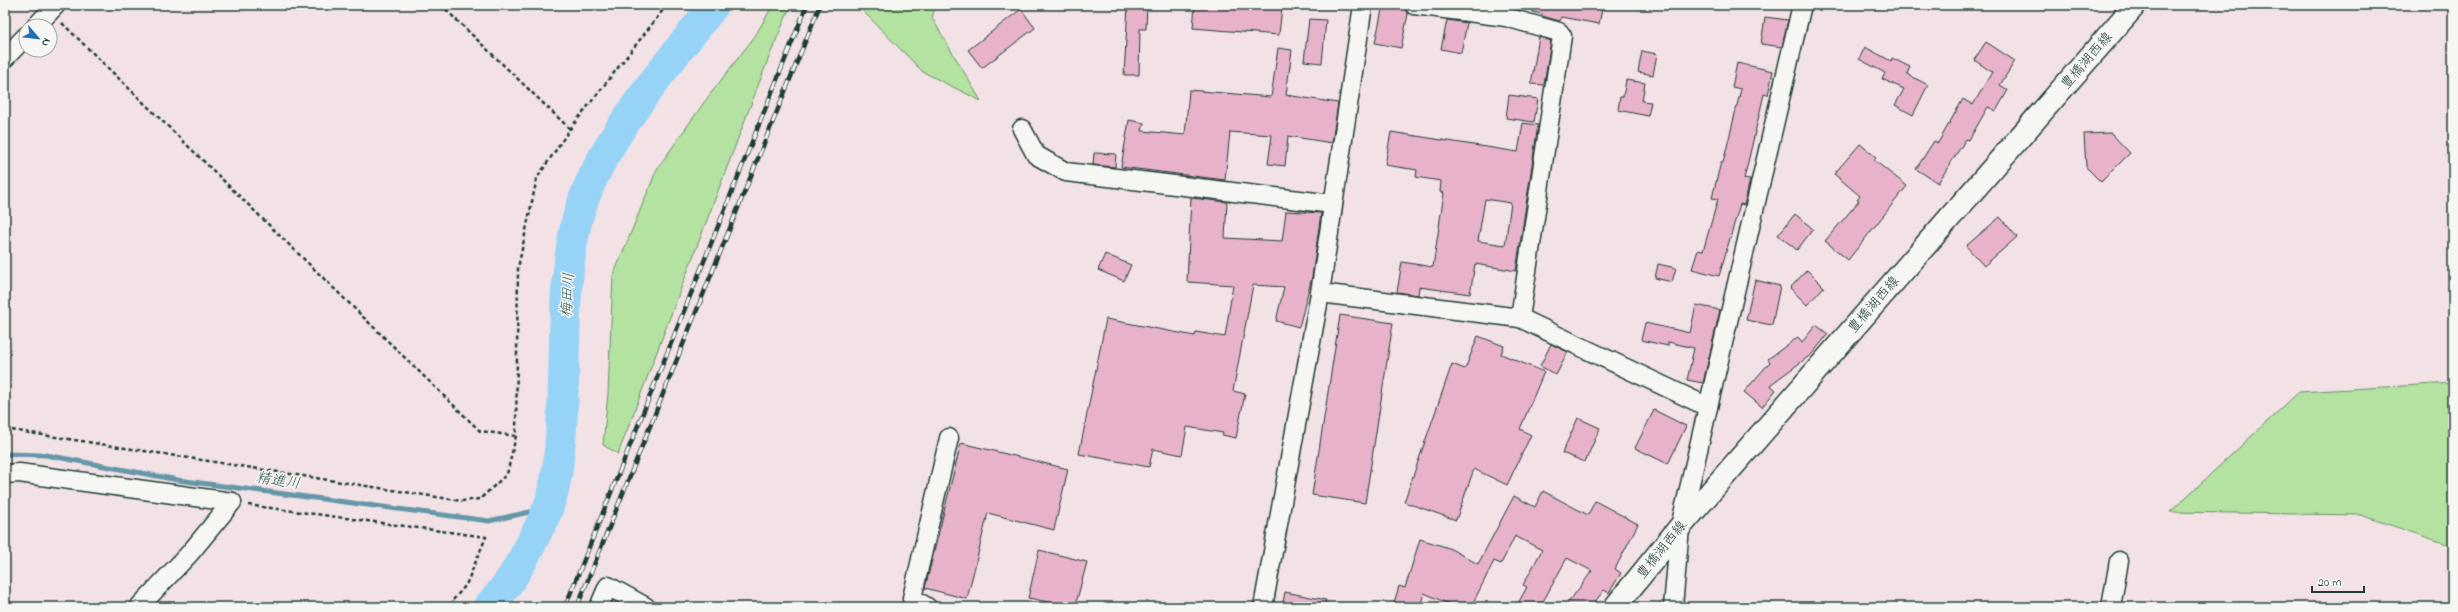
<svg xmlns="http://www.w3.org/2000/svg" width="2458" height="612" font-family="'Indie Flower','Klee One',sans-serif">
<rect width="100%" height="100%" fill="#f2e2e6"/>
<filter id="ink" filterUnits="userSpaceOnUse"><feTurbulence type="fractalNoise" baseFrequency=".025" numOctaves="2"/><feDisplacementMap in="SourceGraphic" scale="8" xChannelSelector="R" yChannelSelector="G"/><feConvolveMatrix kernelMatrix="1 2 1 2 8 2 1 2 1" color-interpolation-filters="sRGB"/></filter>
<g filter="url(#ink)">
<g fill="#b4e2a0" stroke="#6a906a">
<path d="M773,5H791L769,57L618,454L603,445L608,393L613,276L657,169L705,101L755,36Z"/>
<path d="M857,5H936L932,18L981,101L923,72Z"/>
<path d="M2453,383V546L2360,515L2170,512L2299,392Z"/>
</g>
<g fill="none" stroke-linecap="round" stroke-linejoin="round">
<path stroke="#6697a8" stroke-width="5" d="M5,454L46,455L178,480L489,521L548,508"/>
<path stroke="#96d3f6" stroke-width="31" d="M488,607C507,588 519,567 531,544C536,532 544,520 548,508C557,484 559,458 561,433C567,363 560,289 577,220C597,144 666,67 714,5"/>
</g>
<g fill="#e8b2cb" stroke="#1f3d34" fill-rule="evenodd">
<path d="M1128,5H1147L1146,29H1140L1139,75H1124Z"/>
<path d="M1195,5L1282,7L1279,35L1193,28Z"/>
<path d="M1383,5L1404,7L1408,14L1401,48L1375,43Z"/>
<path d="M1534,5H1603L1599,24L1561,17L1560,21L1542,16V14L1533,12Z"/>
<path d="M1021,9L1035,28L982,68L968,50Z"/>
<path d="M1765,17L1788,20L1782,47L1761,44Z"/>
<path d="M1309,19L1326,20L1322,63L1304,61Z"/>
<path d="M1447,20L1467,23L1461,53L1441,49Z"/>
<path d="M1539,37L1551,41L1544,85L1531,84Z"/>
<path d="M1986,42L2015,61L2000,85L2008,90L1996,111L1988,107L1969,140L1966,139L1938,183L1916,169L1934,141L1938,143L1963,99L1973,105L1992,72L1974,60Z"/>
<path d="M1865,47L1891,61L1892,58L1910,67L1907,74L1928,85L1913,115L1895,105L1904,89L1882,79L1885,73L1859,59Z"/>
<path d="M1278,48L1292,50L1286,95L1338,103L1332,143L1288,136L1285,166L1268,164L1272,135L1230,132L1225,180L1121,167L1129,120L1144,123L1142,131L1185,135L1189,90L1271,97Z"/>
<path d="M1642,51L1657,54L1653,75L1638,72Z"/>
<path d="M1737,63L1773,71L1768,95L1764,94L1744,179L1750,180L1744,205L1740,204L1719,276L1692,269L1698,250L1703,251L1718,199L1712,198L1721,162L1723,163L1741,89L1732,87Z"/>
<path d="M1626,80L1645,83L1642,101L1651,102L1648,116L1618,110L1620,97H1623Z"/>
<path d="M1509,95L1538,99L1534,122L1506,118Z"/>
<path d="M1523,123L1538,125L1516,271L1475,264L1470,294L1419,287L1418,295L1397,292L1402,262L1433,267L1444,193L1440,192L1441,181L1416,177L1417,170L1385,165L1391,132L1518,152ZM1485,199L1511,203L1505,245L1478,241Z"/>
<path d="M2111,133L2130,153L2101,182L2086,167L2084,134Z"/>
<path d="M1860,144L1876,157L1874,160L1907,186L1848,260L1825,241L1859,201L1857,200L1860,196L1834,174Z"/>
<path d="M1094,153L1116,154L1115,167L1093,165Z"/>
<path d="M1191,198L1227,202L1225,238L1282,241L1286,211L1321,213L1312,277L1299,327L1276,321L1284,287L1253,285L1233,391L1245,394L1236,438L1222,435L1223,433L1187,427L1182,455L1153,449L1149,467L1079,454L1106,319L1195,336L1196,332L1225,337L1233,285L1187,282Z"/>
<path d="M1795,214L1813,229L1797,250L1778,235Z"/>
<path d="M2000,217L2017,237L1984,266L1966,246Z"/>
<path d="M1105,254L1131,265L1124,281L1098,270Z"/>
<path d="M1658,264L1676,268L1672,282L1655,278Z"/>
<path d="M1807,270L1824,287L1807,305L1790,288Z"/>
<path d="M1755,280L1780,286L1772,325L1746,320Z"/>
<path d="M1696,305L1720,310L1703,383L1687,380L1694,348L1668,342V346L1641,340L1645,323L1690,333Z"/>
<path d="M1340,315L1393,323L1365,503L1312,495Z"/>
<path d="M1816,325L1828,334L1812,354L1770,385L1776,390L1762,407L1744,392L1770,362L1768,359L1798,337L1802,342Z"/>
<path d="M1478,336L1504,346L1501,354L1544,372L1520,429L1531,435L1507,485L1474,469L1456,520L1404,502L1452,364L1465,369Z"/>
<path d="M1551,344L1568,352L1556,375L1540,366Z"/>
<path d="M1654,410L1686,426L1668,464L1635,448Z"/>
<path d="M1578,418L1600,428L1585,462L1562,453Z"/>
<path d="M961,443L1068,469L1054,530L988,513L967,599L925,588Z"/>
<path d="M1543,491L1588,515L1595,501L1638,524L1615,569L1621,573L1609,593L1604,590L1591,607H1565L1592,571L1567,558L1540,607H1516L1527,587L1523,585L1542,550L1515,536L1501,564L1494,561L1471,607H1456L1424,593L1420,607H1393L1399,586L1405,588L1420,539L1449,548L1478,564L1514,496L1535,507Z"/>
<path d="M1039,550L1087,562L1075,607L1028,598Z"/>
<path d="M1285,592L1326,600L1325,607H1282Z"/>
</g>
<g fill="none" stroke-linecap="round" stroke-linejoin="round">
<defs>
<g id="minor">
<path d="M1414,5L1506,17L1559,32L1562,36L1520,318"/>
<path d="M36,26L56,5"/>
<path d="M5,58L26,36"/>
<path d="M1022,129L1036,155L1066,172L1333,204"/>
<path d="M1320,293L1520,318L1708,407"/>
<path d="M5,474L19,473L232,502"/>
<path d="M139,607L190,553L232,502"/>
<path d="M599,607L608,586L646,607"/>
<path d="M927,607L912,598L949,438"/>
<path d="M1263,607L1320,293L1363,5"/>
<path d="M1673,607L1680,527L1802,5"/>
<path d="M2111,607L2119,561"/>
</g>
<path id="major" d="M1615,607L1680,527L2135,5"/>
</defs>
<use href="#minor" stroke="#1f3d34" stroke-width="21"/>
<use href="#major" stroke="#1f3d34" stroke-width="25"/>
<g stroke="#1f3d34" stroke-width="2.5" stroke-dasharray="4 3" stroke-linecap="butt">
<path d="M441,5L570,129"/>
<path d="M62,23L480,431L516,436"/>
<path d="M5,429L462,501L480,499L507,474L516,436L518,268L537,178L570,129L667,5"/>
<path d="M248,505L486,537L466,585L447,607"/>
</g>
<use href="#minor" stroke="#f6f6f2" stroke-width="18"/>
<use href="#major" stroke="#f6f6f2" stroke-width="22"/>
<defs>
<g id="rail">
<path d="M5,9L9,5"/>
<path d="M565,607L807,5"/>
<path d="M577,607L820,5"/>
</g>
</defs>
<use href="#rail" stroke="#1f3d34" stroke-width="4.5"/>
<use href="#rail" stroke="#f6f6f2" stroke-width="3" stroke-dasharray="9" stroke-linecap="butt"/>
</g>
</g>
<g text-anchor="middle" dominant-baseline="central" stroke-width="3" stroke-linejoin="round" paint-order="stroke">
<g font-size="14" fill="#1f3d34" stroke="#f6f6f2">
<text transform="translate(2087 61) rotate(-49)">豊橋湖西線</text>
<text transform="translate(1874 305) rotate(-49)">豊橋湖西線</text>
<text transform="translate(1662 550) rotate(-51)">豊橋湖西線</text>
</g>
<g font-size="15" font-style="italic" fill="#375b5b" stroke="#f6f6f2">
<text transform="translate(568 295) rotate(-87)">梅田川</text>
<text transform="translate(278 481) rotate(8)">精進川</text>
</g>
</g>
<rect width="2458" height="612" fill="none" stroke="#f6f6f2" stroke-width="20"/>
<rect x="10" y="10" width="2438" height="592" fill="none" stroke="#1f3d34" stroke-width="1.5" filter="url(#ink)"/>
<g transform="translate(38 38) rotate(118)"><circle r="19" fill="#f6f6f2" stroke="#a0aca6"/>
<path d="M0-3L7 15L0 10L-7 15Z" fill="#1f6fb2"/>
<text y="-6" font-size="11" font-weight="bold" text-anchor="middle" fill="#1f3d34">N</text>
</g>
<path d="M2312 586v6h52v-6" fill="none" stroke="#1f3d34" stroke-width="2"/>
<text x="2318" y="586" font-size="12" fill="#1f3d34" stroke="#f6f6f2" stroke-width="3" paint-order="stroke">20 m</text>
</svg>
